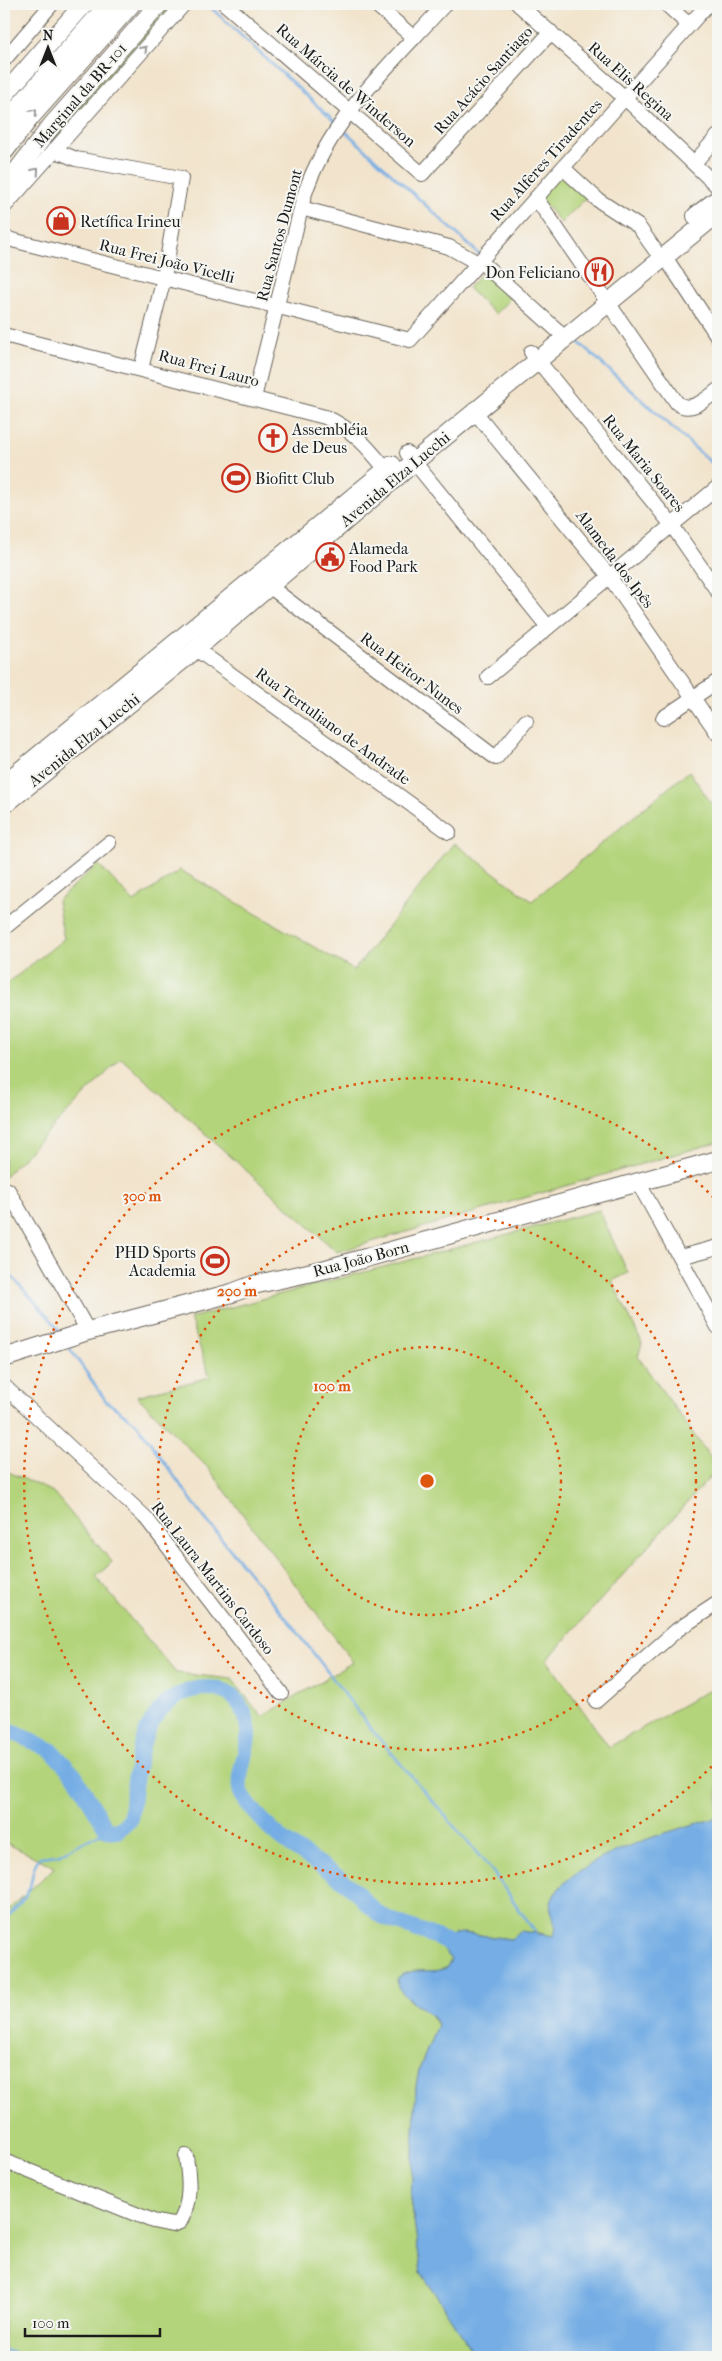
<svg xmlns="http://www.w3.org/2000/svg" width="722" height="2361" font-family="'IM FELL French Canon',serif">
<rect width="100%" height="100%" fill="#f6f6f2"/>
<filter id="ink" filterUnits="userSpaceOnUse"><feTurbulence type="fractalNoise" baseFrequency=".02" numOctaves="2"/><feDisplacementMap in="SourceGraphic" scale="10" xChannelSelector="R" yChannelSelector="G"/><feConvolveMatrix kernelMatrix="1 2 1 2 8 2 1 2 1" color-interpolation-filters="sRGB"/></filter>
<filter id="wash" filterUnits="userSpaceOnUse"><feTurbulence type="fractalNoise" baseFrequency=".0096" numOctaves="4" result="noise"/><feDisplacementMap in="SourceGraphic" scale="20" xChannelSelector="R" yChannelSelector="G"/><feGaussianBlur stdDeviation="1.12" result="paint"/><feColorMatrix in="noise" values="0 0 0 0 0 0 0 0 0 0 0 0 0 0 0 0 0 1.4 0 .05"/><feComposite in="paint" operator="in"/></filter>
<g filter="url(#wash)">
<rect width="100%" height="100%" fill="#f2e4cc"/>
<g fill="#b4d47c" stroke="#68784c">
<path d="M166,4H181L29,174L56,127Z"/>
<path d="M562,173L588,196L561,223L538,196Z"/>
<path d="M482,273L510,299L495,314L468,288Z"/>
<path d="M689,771L718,813V1142L337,1252L121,1058L4,1177V986L64,939L57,901L98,864L134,902L180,870L354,970L454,843L532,901Z"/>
<path d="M599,1210L628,1273L612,1281L642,1343L638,1357L718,1468L547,1660L609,1747L718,1685V1818C679,1828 562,1861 551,1903C549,1913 554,1920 556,1929L553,1936L535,1932L511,1939L463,1933L447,1967L437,1971H418L408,1999L428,2012L437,2025L419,2070L416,2086L411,2198L421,2272L476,2357H4V1914L55,1867L4,1842V1470L53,1492L112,1562L96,1577L176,1673L232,1679L262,1717L353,1662L209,1469L137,1396L210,1377L190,1318Z"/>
</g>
<path fill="#74ade4" stroke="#486480" d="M718,1818V2357H476L421,2272L411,2198L416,2086L419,2070L437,2025C430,2005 400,2003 397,1980C407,1964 433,1976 447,1967L451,1959L444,1950L454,1934L463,1933L511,1939L521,1931L553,1936L556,1929C554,1920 548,1913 551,1903C563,1860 678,1828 718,1818Z"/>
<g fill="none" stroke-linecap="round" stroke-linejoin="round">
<g stroke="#74ade4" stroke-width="2.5">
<path d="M207,4L336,123"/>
<path d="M344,130L480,255"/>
<path d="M574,338L718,469"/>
<path d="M4,1268L53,1322L60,1333"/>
<path d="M70,1349L106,1401L136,1423L203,1516L295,1629L372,1730L493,1872L535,1932"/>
<path d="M4,1921C13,1911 25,1900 30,1887C33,1876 32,1866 40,1857L58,1855L107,1830"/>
<path d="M4,2350L26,2357"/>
</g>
<path stroke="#74ade4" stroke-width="16" d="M4,1728L51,1750L75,1776L107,1830L117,1831L130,1820C136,1779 136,1720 176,1697C208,1678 244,1689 248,1729C250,1749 237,1769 240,1789C242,1800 257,1814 264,1822C287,1848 320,1862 346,1883C359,1892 369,1909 382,1916C404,1927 427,1931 449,1943"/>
</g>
</g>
<g filter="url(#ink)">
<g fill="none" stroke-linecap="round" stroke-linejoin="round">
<defs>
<g id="minor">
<path d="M225,4L422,174L551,32"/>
<path d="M375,4L414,38"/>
<path d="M518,4L625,98L718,187"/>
<path d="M666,4L689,25"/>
<path d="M4,60L52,4"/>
<path d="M54,150L76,159L181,178L164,278L141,369"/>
<path d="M694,163L718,136"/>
<path d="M563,168L598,200L638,226L655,250"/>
<path d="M536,198L677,403C691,414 707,398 718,390"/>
<path d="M4,207L184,4"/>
<path d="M301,208L449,247L478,263"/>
<path d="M4,238L410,340L708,4"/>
<path d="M665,257L718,337"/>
<path d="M480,261L557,330"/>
<path d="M4,335L325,417C354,429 372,452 392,477"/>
<path d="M531,352L671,524L718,592"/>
<path d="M254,398L304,196C329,119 392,63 445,4"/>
<path d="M475,412L609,576L718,734"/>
<path d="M407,453L548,627"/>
<path d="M269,586L496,758L526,721"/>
<path d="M196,649L449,832"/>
<path d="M488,677L718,487"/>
<path d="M663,718L718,681"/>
<path d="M4,928L109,843"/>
<path d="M638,1182L718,1327"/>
<path d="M8,1190L88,1331"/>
<path d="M680,1257L718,1247"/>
<path d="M4,1386L146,1518L281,1693"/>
<path d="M596,1701L677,1630L718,1603"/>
<path d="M4,2161L153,2221L172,2225L180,2222C192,2200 189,2179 186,2156"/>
</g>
<g id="major">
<path d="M4,95L84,4"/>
<path d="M4,188L52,125L159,4"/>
<path d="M696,216L718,199"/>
<path d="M4,784L392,465"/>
<path d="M4,805L196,649L414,462L718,213"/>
<path d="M4,1358L88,1331L232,1293L253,1285L326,1269L718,1160"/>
</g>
<g id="highway">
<path d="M4,125L110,4"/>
<path d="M4,150L30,116L130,4"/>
</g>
</defs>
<use href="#minor" stroke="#67625a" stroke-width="16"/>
<use href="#major" stroke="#67625a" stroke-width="20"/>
<use href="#highway" stroke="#67625a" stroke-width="22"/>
<use href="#minor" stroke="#fff" stroke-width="14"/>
<use href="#major" stroke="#fff" stroke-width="18"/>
<use href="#highway" stroke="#fff" stroke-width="20"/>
</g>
<defs><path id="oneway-chevron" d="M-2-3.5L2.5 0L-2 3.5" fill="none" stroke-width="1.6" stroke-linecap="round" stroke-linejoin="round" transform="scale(1.25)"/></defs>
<g stroke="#999">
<use href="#oneway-chevron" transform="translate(144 49) rotate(-48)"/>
<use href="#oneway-chevron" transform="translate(34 112) rotate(-49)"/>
<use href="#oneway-chevron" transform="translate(36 171) rotate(-49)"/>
</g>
</g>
<g fill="none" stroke="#de560d" stroke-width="2.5" stroke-dasharray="2.5 5">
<circle cx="427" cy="1481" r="134"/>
<circle cx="427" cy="1481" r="269"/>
<path d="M717 1761A403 403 0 1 1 717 1201"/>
</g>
<defs>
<symbol id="shop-ring" viewBox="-11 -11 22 22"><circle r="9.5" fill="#f6f6f2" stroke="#c8321e" stroke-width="1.5"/><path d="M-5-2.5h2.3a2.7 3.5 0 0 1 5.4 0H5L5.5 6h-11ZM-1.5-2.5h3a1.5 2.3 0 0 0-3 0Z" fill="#c8321e"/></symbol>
<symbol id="restaurant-ring" viewBox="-11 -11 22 22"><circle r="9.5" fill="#f6f6f2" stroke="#c8321e" stroke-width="1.5"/><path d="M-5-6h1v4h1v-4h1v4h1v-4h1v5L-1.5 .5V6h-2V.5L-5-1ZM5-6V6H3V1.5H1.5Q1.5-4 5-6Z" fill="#c8321e"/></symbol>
<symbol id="church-ring" viewBox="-11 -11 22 22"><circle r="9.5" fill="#f6f6f2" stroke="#c8321e" stroke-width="1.5"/><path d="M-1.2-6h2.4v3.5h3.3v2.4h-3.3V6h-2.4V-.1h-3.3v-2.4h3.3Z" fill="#c8321e"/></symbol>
<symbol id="stadium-ring" viewBox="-11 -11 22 22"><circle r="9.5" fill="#f6f6f2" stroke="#c8321e" stroke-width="1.5"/><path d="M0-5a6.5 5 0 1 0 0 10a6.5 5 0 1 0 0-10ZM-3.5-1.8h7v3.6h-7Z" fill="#c8321e"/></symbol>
<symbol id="civic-ring" viewBox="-11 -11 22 22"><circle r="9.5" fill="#f6f6f2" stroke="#c8321e" stroke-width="1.5"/><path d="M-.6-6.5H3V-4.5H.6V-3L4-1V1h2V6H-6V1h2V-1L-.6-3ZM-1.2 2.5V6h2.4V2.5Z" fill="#c8321e"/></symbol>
</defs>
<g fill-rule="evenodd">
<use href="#shop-ring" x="45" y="205" width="32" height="32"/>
<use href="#restaurant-ring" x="583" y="256" width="32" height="32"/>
<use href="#church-ring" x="257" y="422" width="32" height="32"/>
<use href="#stadium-ring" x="220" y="462" width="32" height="32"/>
<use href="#civic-ring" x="314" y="541" width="32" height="32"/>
<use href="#stadium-ring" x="199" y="1245" width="32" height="32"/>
</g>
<g text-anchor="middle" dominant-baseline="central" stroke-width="4" stroke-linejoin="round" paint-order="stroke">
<g font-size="16" fill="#1c1c1c" stroke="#f6f6f2">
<text transform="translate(483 80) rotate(-48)">Rua Acácio Santiago</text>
<text transform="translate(631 81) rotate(42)">Rua Elis Regina</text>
<text transform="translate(346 85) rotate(41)">Rua Márcia de Winderson</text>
<text transform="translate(80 95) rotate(-49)">Marginal da BR-101</text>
<text transform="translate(546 160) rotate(-48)">Rua Alferes Tiradentes</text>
<text transform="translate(279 235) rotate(-75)">Rua Santos Dumont</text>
<text transform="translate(167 261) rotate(14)">Rua Frei João Vicelli</text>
<text transform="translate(209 368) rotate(15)">Rua Frei Lauro</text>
<text transform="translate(644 463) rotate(51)">Rua Maria Soares</text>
<text transform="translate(395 479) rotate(-40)">Avenida Elza Lucchi</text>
<text transform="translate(615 559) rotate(53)">Alameda dos Ipês</text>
<text transform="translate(412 673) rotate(37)">Rua Heitor Nunes</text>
<text transform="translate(333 726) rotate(36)">Rua Tertuliano de Andrade</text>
<text transform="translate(84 740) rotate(-39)">Avenida Elza Lucchi</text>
<text transform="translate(361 1259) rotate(-15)">Rua João Born</text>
<text transform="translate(213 1578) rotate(52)">Rua Laura Martins Cardoso</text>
</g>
<g font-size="16" fill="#1c1c1c" stroke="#f6f6f2" text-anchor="start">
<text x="80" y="221">Retífica Irineu</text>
<text x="580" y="272" text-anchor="end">Don Feliciano</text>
<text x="292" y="429">Assembléia<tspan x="292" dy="18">de Deus</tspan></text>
<text x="255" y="478">Biofitt Club</text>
<text x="349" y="548">Alameda<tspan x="349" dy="18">Food Park</tspan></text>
<text x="196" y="1252" text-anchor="end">PHD Sports<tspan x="196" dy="18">Academia</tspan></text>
</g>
</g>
<circle cx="427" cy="1481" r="8" fill="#de560d" stroke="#f6f6f2" stroke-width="2.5"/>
<g font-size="15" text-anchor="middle" font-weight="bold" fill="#de560d" stroke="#f6f6f2" stroke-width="4" stroke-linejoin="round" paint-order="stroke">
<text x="142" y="1201">300 m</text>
<text x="237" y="1296">200 m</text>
<text x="332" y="1391">100 m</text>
</g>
<rect width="722" height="2361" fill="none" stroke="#f6f6f2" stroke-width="20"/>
<g transform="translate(48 48)" stroke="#f6f6f2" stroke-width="4" paint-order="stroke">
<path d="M0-4L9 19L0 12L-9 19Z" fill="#1c1c1c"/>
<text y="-8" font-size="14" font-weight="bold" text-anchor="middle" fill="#1c1c1c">N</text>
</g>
<path d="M25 2328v8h135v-8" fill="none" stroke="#1c1c1c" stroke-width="2.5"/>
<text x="32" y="2328" font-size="15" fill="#1c1c1c" stroke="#f6f6f2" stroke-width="4" paint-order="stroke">100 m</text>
</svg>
